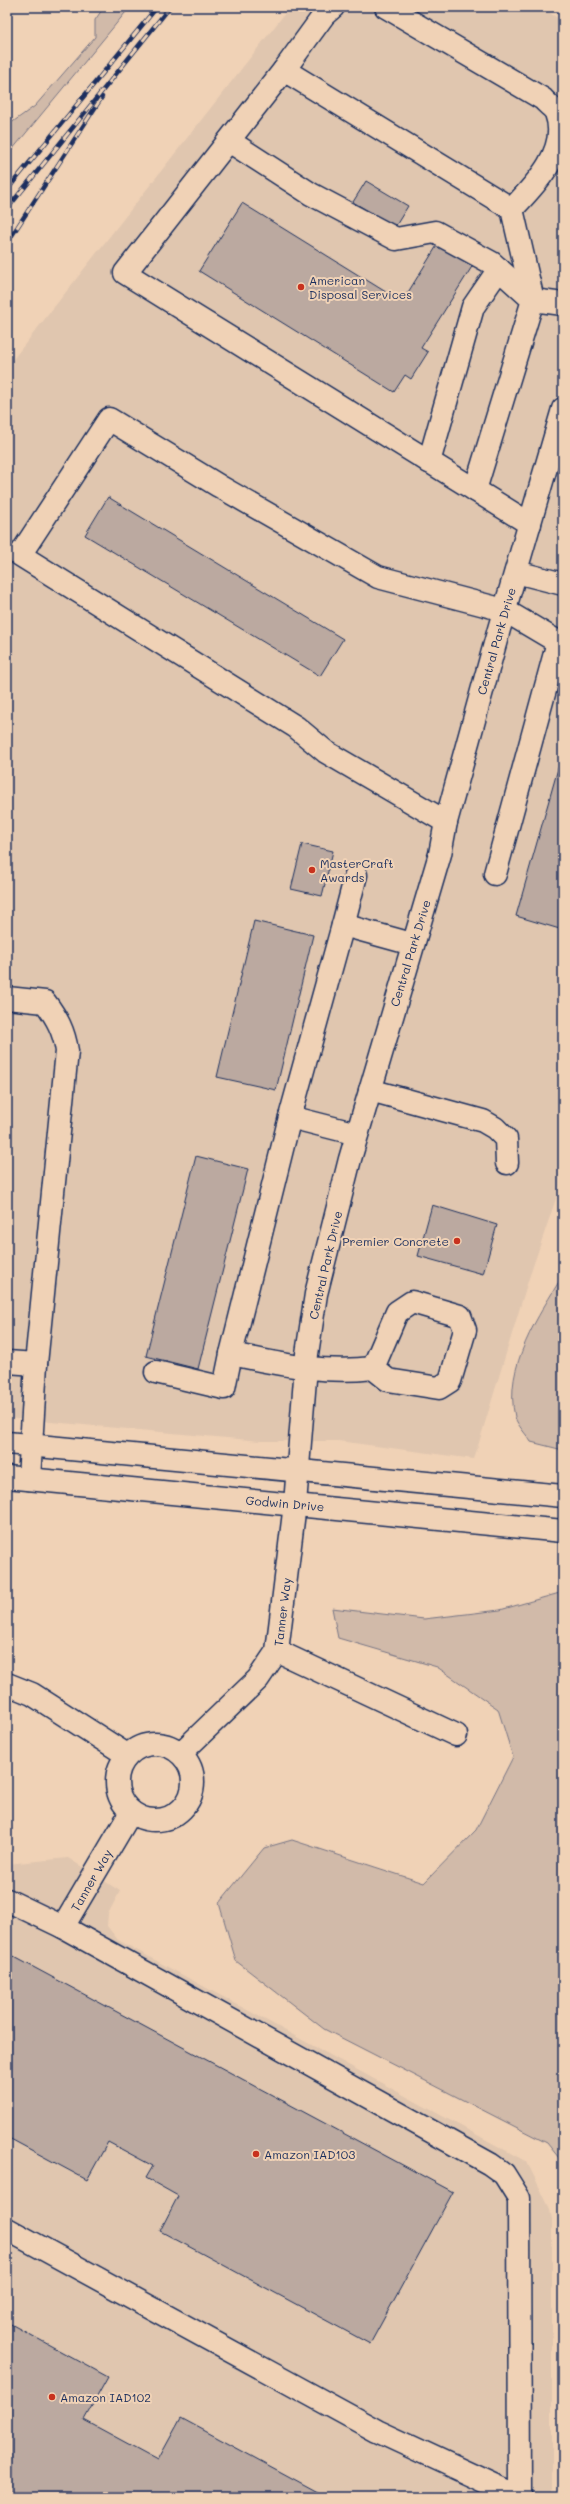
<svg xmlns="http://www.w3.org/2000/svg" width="570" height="2504" font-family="Mali,sans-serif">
<rect width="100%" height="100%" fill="#f0d2b6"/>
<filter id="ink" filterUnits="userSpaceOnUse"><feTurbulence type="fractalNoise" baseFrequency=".025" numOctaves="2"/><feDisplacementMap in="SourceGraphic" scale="8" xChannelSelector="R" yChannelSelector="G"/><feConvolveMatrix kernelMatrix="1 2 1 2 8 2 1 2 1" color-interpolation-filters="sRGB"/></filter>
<g filter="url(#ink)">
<g fill="#e0c6af">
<path d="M290,7H541L563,22V1178L528,1281L474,1459L338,1441H260L7,1418V367Z"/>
<path d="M68,1858L120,1891L108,1914L107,1926L118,1940L527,2162L550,2209L552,2219V2497H7V1864Z"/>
</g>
<g fill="#d1baa9" stroke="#767484">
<path d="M104,7H130L7,156V126L35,106L95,37V20Z"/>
<path d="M563,1275V1450L531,1442C527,1435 517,1425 515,1417C503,1367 539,1315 563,1275Z"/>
<path d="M563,1592V2163L547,2143L324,2029L236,1961L219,1903L264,1848L292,1840L424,1883L476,1830L513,1757L498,1709L437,1667L338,1638L332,1608L424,1619L500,1610Z"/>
</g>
<g fill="#bba9a0" stroke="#1b2f5e">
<path d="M366,181L408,206L395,227L353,202Z"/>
<path d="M242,203L402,302L438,244L473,265L421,348L428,352L411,379L405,375L394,392L199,271Z"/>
<path d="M108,497L343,639L320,676L85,535Z"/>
<path d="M563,751V930L516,916Z"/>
<path d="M302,844L333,851L322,896L291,889Z"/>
<path d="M254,921L313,935L276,1090L217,1077Z"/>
<path d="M196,1156L248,1169L198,1369L146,1356Z"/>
<path d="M432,1205L497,1225L483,1274L418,1256Z"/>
<path d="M7,1953L453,2192L370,2344L160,2231L178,2196L146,2178L153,2166L108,2142L87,2180L7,2137Z"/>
<path d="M7,2322L108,2377L84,2420L158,2460L181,2418L327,2497H7Z"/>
</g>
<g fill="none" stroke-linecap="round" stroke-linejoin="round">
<defs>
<g id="minor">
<path d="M386,7L543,99C547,104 554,108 556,113C570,150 535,185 512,209"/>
<path d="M284,70L324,15L333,7"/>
<path d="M229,141L311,194L396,239L435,232L492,263L533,300L475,490"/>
<path d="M429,462L473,307L499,269"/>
<path d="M530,524L125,273L284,70L512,209L533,300L563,304"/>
<path d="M516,572L563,584"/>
<path d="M446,822L326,752L296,727L20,555L109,419L219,486L378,577L504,610L563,645"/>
<path d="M495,874L558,642"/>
<path d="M343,925L356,875"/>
<path d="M7,998L45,1002C57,1018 64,1031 67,1051L36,1364L7,1362"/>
<path d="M370,1090L483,1121L495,1128L506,1139L507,1163"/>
<path d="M290,1117L357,1134"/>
<path d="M373,1368L397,1312L412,1302L460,1316L465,1330L450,1381L439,1388L388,1380L373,1368C324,1374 279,1364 231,1354L290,1117L343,925L412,944"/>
<path d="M156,1372L224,1388L231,1354"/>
<path d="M7,1443L563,1496"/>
<path d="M7,1477L563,1531"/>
<path d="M29,1479L36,1364"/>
<path d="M277,1651L456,1735"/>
<path d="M7,1684L32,1694L127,1755"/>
<circle cx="155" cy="1782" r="38"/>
<path d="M181,1753L258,1679L277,1651L295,1504L307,1354L316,1294L350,1159L440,854L446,822L499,629L563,409"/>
<path d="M7,1900L63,1927L490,2164L504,2174L519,2198L520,2497"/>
<path d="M63,1927L131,1812"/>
<path d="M7,2229L377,2431L519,2497"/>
</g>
</defs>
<use href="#minor" stroke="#1b2f5e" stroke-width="25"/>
<use href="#minor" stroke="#f0d2b6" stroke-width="22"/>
<defs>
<g id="rail">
<path d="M7,190L157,7"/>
<path d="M7,209L170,7"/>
<path d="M7,243L102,97"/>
</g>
</defs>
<use href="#rail" stroke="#1b2f5e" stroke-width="4.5"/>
<use href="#rail" stroke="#f0d2b6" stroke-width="3" stroke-dasharray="9" stroke-linecap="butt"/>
</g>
</g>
<g fill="#c8321e" stroke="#f0d2b6" stroke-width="1.5">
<circle cx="301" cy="287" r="4"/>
<circle cx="312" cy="870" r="4"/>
<circle cx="457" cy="1241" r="4"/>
<circle cx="256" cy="2154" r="4"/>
<circle cx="52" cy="2397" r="4"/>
</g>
<g text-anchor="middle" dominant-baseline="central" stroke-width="4" stroke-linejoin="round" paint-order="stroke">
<g font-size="12" fill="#1b2f5e" stroke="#f0d2b6" text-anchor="start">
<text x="309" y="280">American<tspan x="309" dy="14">Disposal Services</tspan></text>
<text x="320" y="863">MasterCraft<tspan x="320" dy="14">Awards</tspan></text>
<text x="449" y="1241" text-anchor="end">Premier Concrete</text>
<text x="264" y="2154">Amazon IAD103</text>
<text x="60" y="2397">Amazon IAD102</text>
</g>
<g font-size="12" fill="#1b2f5e" stroke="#f0d2b6">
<text transform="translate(496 641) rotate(-74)">Central Park Drive</text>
<text transform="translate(410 953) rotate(-73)">Central Park Drive</text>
<text transform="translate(325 1265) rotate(-77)">Central Park Drive</text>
<text transform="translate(285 1503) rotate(5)">Godwin Drive</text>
<text transform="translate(282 1612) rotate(-83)">Tanner Way</text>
<text transform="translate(91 1880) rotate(-60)">Tanner Way</text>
</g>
</g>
<rect width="570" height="2504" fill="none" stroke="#f0d2b6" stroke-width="24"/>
<rect x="12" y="12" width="546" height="2480" fill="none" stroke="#1b2f5e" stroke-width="1.5" filter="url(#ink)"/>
</svg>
